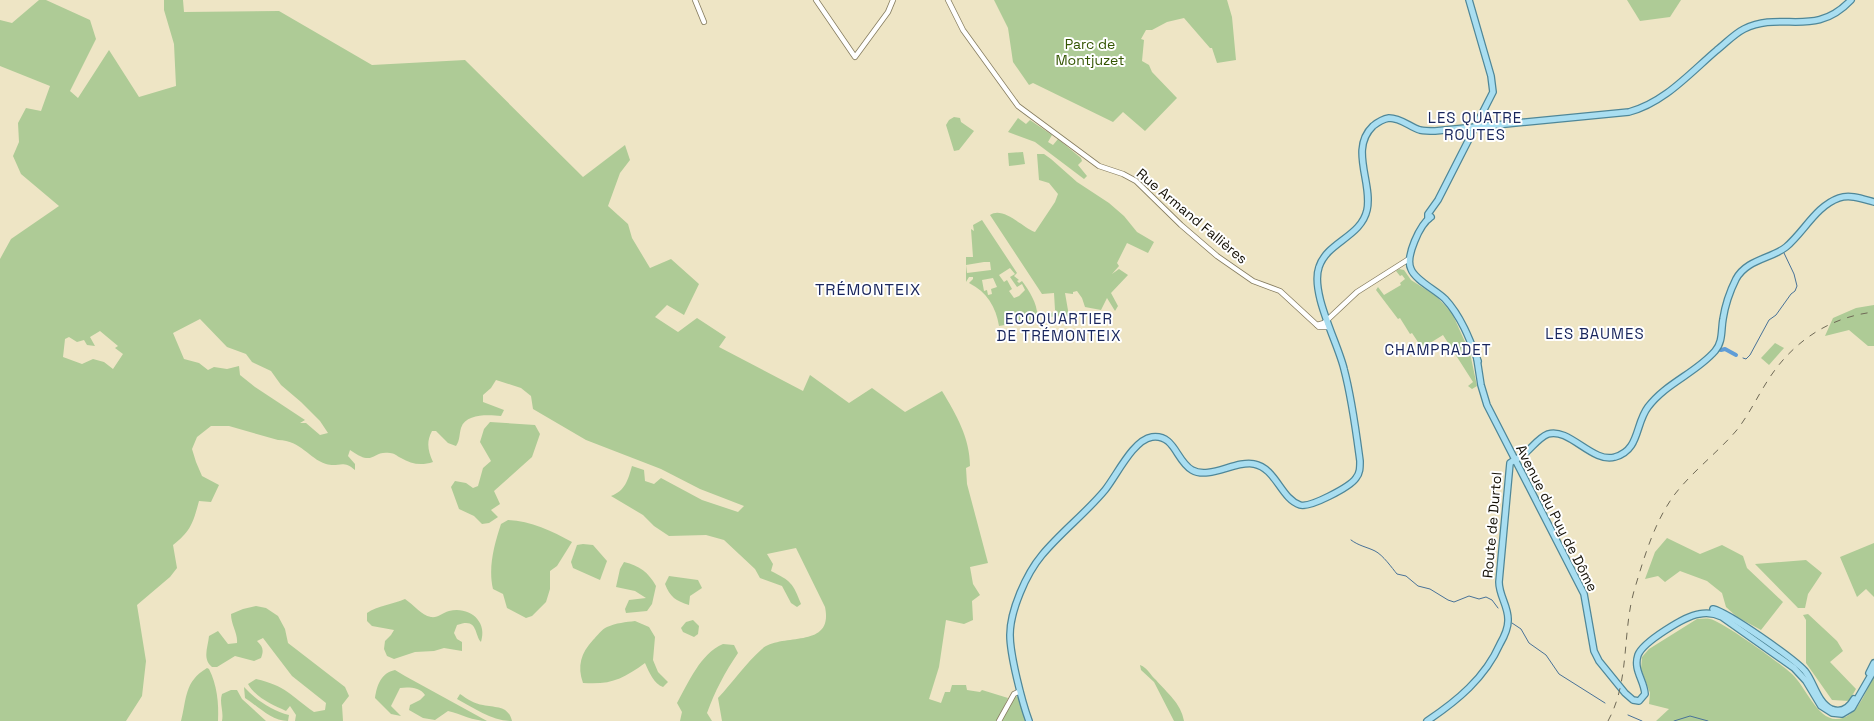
<svg xmlns="http://www.w3.org/2000/svg" width="1874" height="721" font-family="'Space Grotesk',sans-serif">
<rect width="100%" height="100%" fill="#eee5c5"/>
<g fill="#aecb96" fill-rule="evenodd">
<path d="M39,0H46L90,20L96,39L70,91L78,98L109,50L139,97L176,86L174,44L164,10V0H183L184,12L279,11L372,65L465,60L583,177L625,145L630,160L620,173L608,206L628,224L632,238L650,268L671,259L699,284L684,315L667,305L655,317L678,332L697,318L726,337L719,347L803,391L810,375L849,403L872,388L905,412L942,391C956,414 970,438 970,466L966,468L967,484L988,563L970,567L973,584L980,595L972,601L973,620L964,624L946,620L939,667L929,699L941,703L945,692H950L952,685H966L967,690L980,692L982,690L1008,698L997,721H722L718,698C733,682 746,663 762,649C782,632 834,650 825,607L796,548L767,554L773,564L771,571C791,581 793,583 801,604L797,607L791,603L782,586L760,578L755,569L724,540L706,535L669,536L654,526L643,515L611,496C625,491 628,480 632,466L644,470L645,481L654,484L661,478L702,500L738,512L744,506L700,489L661,469L586,440L533,409L531,396L521,388L496,380L491,388L483,395V402L504,410L501,416C489,415 466,413 461,428C459,435 460,440 456,446L448,443L436,431H432C426,442 428,451 433,462C421,466 411,464 401,458C397,456 394,453 390,453C371,450 375,468 350,450L348,456L355,464V470C342,459 339,468 326,464C308,458 302,441 278,440L229,426H211L197,437L192,449L196,462L202,476L219,485L211,502L199,501C193,523 191,531 173,545L177,568L170,577L137,605L146,661L142,696L126,721H0V259L11,239L59,206L21,174L13,156L19,142L18,123L26,108L41,111L50,86L0,66V20L12,23ZM200,319L227,347L246,354L252,362L271,371L281,385L301,402L320,421L328,433L320,435L306,423H300L305,420L255,387L240,375L239,366L227,369L214,367L208,370L199,363L184,359L173,333ZM100,331L118,346L115,348L123,354L113,369L104,362L93,359L82,364L63,357L65,339L69,337L77,342L84,340L87,345L95,346L90,337Z"/>
<path d="M994,0H1227L1232,17L1236,60L1217,63L1212,48H1210L1184,18L1167,22L1152,30H1146L1141,39L1144,40L1142,61L1149,65L1152,72L1177,98L1145,131L1123,112L1113,122L1033,83L1029,85L1013,62L1008,28Z"/>
<path d="M1627,0H1681L1670,17L1640,21Z"/>
<path d="M954,117L960,118L961,122L974,131L959,150L954,151L946,125L949,120Z"/>
<path d="M1018,118L1026,124L1030,120L1052,135L1048,142L1053,145L1058,139L1081,158L1082,161L1078,165L1087,176L1084,179L1035,142L1008,132Z"/>
<path d="M1023,152L1025,164L1009,166L1008,153Z"/>
<path d="M1037,154H1044L1051,159L1077,182L1109,203L1124,216L1137,232L1154,242L1148,253L1127,243L1117,263L1119,266L1112,274L1119,269L1128,275L1111,293L1118,306L1115,311L1107,298L1101,310L1085,307L1082,298L1077,291L1073,292V294L1065,293L1069,316L1048,317V314L1057,311L1055,310L1054,293L1042,294L990,215C1003,206 1022,227 1035,232L1055,202L1058,194L1049,183L1039,180Z"/>
<path d="M982,220L1017,273L1014,276L1019,280L1017,281L1019,283L1022,281C1030,292 1039,306 1037,319L999,326C996,307 987,292 969,283L973,279V277H969L966,282V257H973L971,229L974,231L973,225ZM984,262H990L991,270L967,273L966,265ZM1010,268L1015,274L1010,277L1017,287L1022,284L1025,290L1019,296L1014,298L1009,291L1012,289L1007,280L1004,282L999,275ZM993,278L997,287L991,289L992,294L988,295L987,290L984,291L982,280Z"/>
<path d="M1399,269L1404,270L1411,280L1436,296L1452,313L1470,353L1477,386L1472,389L1468,386L1473,382L1443,335L1422,348L1412,333L1410,334L1400,318L1398,319L1376,290L1378,287L1384,295L1401,285L1400,283L1405,279L1402,275L1400,276L1396,271Z"/>
<path d="M1874,305V346H1868L1849,330L1825,336L1833,318L1856,308Z"/>
<path d="M1775,343L1784,348L1769,365L1761,358Z"/>
<path d="M490,422L535,425L540,434L532,457L494,491L500,504L491,510L498,517L489,523L482,524L474,516L459,509L451,487L455,481L466,483L473,488L478,486L483,468L491,461L480,442L484,429Z"/>
<path d="M508,520C531,521 552,531 572,542L557,566L550,571V589L546,602L532,616L526,618L507,608L503,594L493,589C488,568 494,545 501,524Z"/>
<path d="M1667,538L1700,554L1722,545L1743,556L1747,568L1783,602L1761,630L1737,617L1726,607L1722,593L1707,581L1680,571L1665,582L1658,576L1645,579L1655,552Z"/>
<path d="M1874,543V597L1866,589L1857,597L1840,557Z"/>
<path d="M583,544L593,545L607,561L600,580L573,568L571,562L577,545Z"/>
<path d="M1806,560L1822,573L1808,594L1805,608H1798L1755,564Z"/>
<path d="M624,562C640,566 648,572 656,586L652,604L647,611L626,613L625,609L629,600L646,598L635,591L616,587L620,569Z"/>
<path d="M669,576L698,580L702,588L690,596L689,605C676,601 670,597 665,584Z"/>
<path d="M405,599C414,605 421,615 431,617C438,618 442,613 449,611C469,606 488,621 481,642C474,634 478,617 457,625L454,633L457,639L462,642V651L444,648L434,651L415,652L394,659L387,656L384,649L385,641L391,635L394,630L372,626L367,621V613C377,606 394,604 405,599Z"/>
<path d="M256,606L266,608L278,616L285,629L288,643L345,687L349,696L342,705L343,721H295L296,715L290,706L286,711C273,705 256,698 248,684L256,679C286,686 290,695 314,712L325,710L326,703L292,676L263,638L257,641C263,647 264,650 261,658L254,661L235,656L217,667H212C202,659 208,647 209,636L218,631L228,644L237,643C238,633 231,625 231,614L243,609Z"/>
<path d="M1808,614L1837,641L1843,651L1830,662L1856,689L1849,701L1832,700L1806,663V620L1803,615Z"/>
<path d="M1697,619C1701,619 1706,618 1710,619C1722,621 1781,664 1792,674C1805,686 1817,719 1836,719C1857,719 1865,692 1874,676V721H1656L1669,709L1649,704L1650,693L1641,669L1642,657L1649,649Z"/>
<path d="M693,620L699,626L698,634L694,637L683,632L681,628L686,622Z"/>
<path d="M635,621L649,627L655,637L653,660L658,672L668,682L663,687C654,684 649,672 645,663C623,679 611,685 583,683C577,666 581,653 593,640C597,636 602,629 607,627C616,623 626,622 635,621Z"/>
<path d="M723,644L734,645L738,653C725,672 715,691 707,713L712,721H680L682,712L677,703C689,682 700,654 723,644Z"/>
<path d="M1140,665C1148,668 1150,675 1156,680C1167,693 1181,703 1184,721H1174L1154,682L1141,670Z"/>
<path d="M207,668L209,669C217,685 219,703 218,721H181C187,698 184,682 207,668Z"/>
<path d="M395,670L405,676L487,721C473,721 461,714 448,711L435,720L423,718L409,710L410,705L420,700L425,695C420,687 408,687 400,688L391,706L401,716L391,714L375,698C377,685 381,673 395,670Z"/>
<path d="M244,687C256,700 272,711 289,715L288,721C271,721 258,706 245,698Z"/>
<path d="M231,690H237L242,699L266,721H222C224,711 219,703 222,694Z"/>
<path d="M460,694C467,699 475,704 483,705C496,708 508,705 512,721C492,721 474,708 457,699Z"/>
<path d="M1016,696L1018,697L1026,721H1002L1009,706Z"/>
</g>
<g fill="none" stroke-linecap="round" stroke-linejoin="round">
<g stroke="#487298" stroke-width="1">
<path d="M1743,358L1746,359L1750,355L1769,320L1776,315L1791,294L1795,291L1797,286L1794,274L1784,253"/>
<path d="M1351,540C1359,546 1367,547 1375,551C1383,555 1392,568 1397,574L1406,576L1418,586L1430,589L1448,600L1454,602L1469,596L1479,599L1486,597L1492,600L1498,608"/>
<path d="M1512,623L1521,629L1529,643L1546,655L1559,674L1605,703"/>
<path d="M1628,715L1642,721"/>
<path d="M1674,721L1690,716L1708,721"/>
</g>
<path stroke="#5f9dd7" stroke-width="4" d="M1721,350L1725,349L1736,355"/>
<defs>
<g id="minor">
<path d="M695,0L704,22"/>
<path d="M816,0L855,57L888,12L893,0"/>
<path d="M948,0L963,30L1018,106L1099,166L1123,174L1136,181L1181,225L1217,256L1253,281L1280,291L1319,327H1328"/>
<path d="M1317,325L1324,323L1357,292L1409,259"/>
<path d="M999,721L1014,694L1020,691"/>
</g>
<g id="major">
<path d="M1431,217C1420,224 1405,257 1411,269C1415,280 1436,290 1445,299C1461,316 1470,340 1478,361"/>
<path d="M1428,219V214L1438,200L1493,92L1491,76L1469,0"/>
<path d="M1477,359L1481,385L1487,405L1584,594L1594,651L1599,661L1625,693L1633,700L1639,701L1645,694C1644,680 1633,670 1638,655C1643,642 1685,616 1699,614C1708,612 1714,613 1722,617L1794,668L1806,681L1821,706L1832,713L1842,714L1852,708L1874,670"/>
<path d="M1713,609C1729,613 1793,658 1805,671C1814,682 1817,702 1831,709C1841,713 1849,708 1854,699"/>
<path d="M1869,673L1874,663"/>
<path d="M1029,721C1022,702 1010,655 1010,635C1010,611 1026,574 1042,555C1061,532 1086,513 1105,490C1117,475 1133,440 1152,437C1175,434 1176,461 1192,470C1209,480 1236,460 1254,464C1276,468 1281,499 1300,505C1310,508 1350,487 1356,478C1360,473 1360,468 1360,461C1356,431 1352,399 1344,369C1338,343 1310,293 1319,267C1327,242 1361,237 1367,210C1373,183 1349,149 1373,126C1378,122 1383,119 1389,118C1401,118 1410,127 1420,130C1425,131 1430,131 1435,131L1629,112C1664,103 1690,73 1717,50C1726,43 1734,34 1744,29C1783,10 1814,39 1851,0"/>
<path d="M1427,721C1457,701 1485,678 1500,644C1504,637 1508,629 1508,621C1509,607 1499,596 1499,582L1510,463C1514,460 1519,458 1523,455C1531,449 1538,438 1548,434C1569,427 1593,464 1615,457C1640,450 1635,424 1648,407C1666,383 1696,373 1715,351C1723,342 1721,330 1723,319C1725,306 1730,291 1736,279C1747,259 1771,259 1786,247C1804,232 1816,206 1839,198C1850,194 1863,199 1874,202"/>
</g>
</defs>
<use href="#minor" stroke="#867d60" stroke-width="6"/>
<use href="#major" stroke="#4f8798" stroke-width="8"/>
<use href="#minor" stroke="#fff" stroke-width="4.5"/>
<use href="#major" stroke="#a9def1" stroke-width="5.5"/>
<path stroke="#6f6956" stroke-width="1" stroke-dasharray="7 7" stroke-linecap="butt" d="M1608,721C1630,681 1622,634 1634,591C1644,558 1654,522 1675,494C1693,471 1717,453 1736,431C1749,415 1758,395 1770,377C1794,341 1830,317 1874,312"/>
</g>
<g text-anchor="middle" dominant-baseline="central" stroke-width="4" stroke-linejoin="round" paint-order="stroke">
<g font-size="14" fill="#345502" stroke="#fff">
<text x="1090" y="44">Parc de<tspan x="1090" dy="16">Montjuzet</tspan></text>
</g>
<g font-size="14" fill="#130f05" stroke="#fff">
<text transform="translate(1192 216) rotate(40)">Rue Armand Fallières</text>
<text transform="translate(1557 518) rotate(63)">Avenue du Puy de Dôme</text>
<text transform="translate(1492 525) rotate(-85)">Route de Durtol</text>
</g>
<g font-size="15" letter-spacing="1" fill="#18255c" stroke="#fff">
<text x="1475" y="117">LES QUATRE<tspan x="1475" dy="17">ROUTES</tspan></text>
<text x="1059" y="318">ECOQUARTIER<tspan x="1059" dy="17">DE TRÉMONTEIX</tspan></text>
<text x="1595" y="333">LES BAUMES</text>
<text x="1438" y="349">CHAMPRADET</text>
</g>
<g font-size="16" letter-spacing="1" fill="#18255c" stroke="#fff">
<text x="868" y="289">TRÉMONTEIX</text>
</g>
</g>
</svg>
